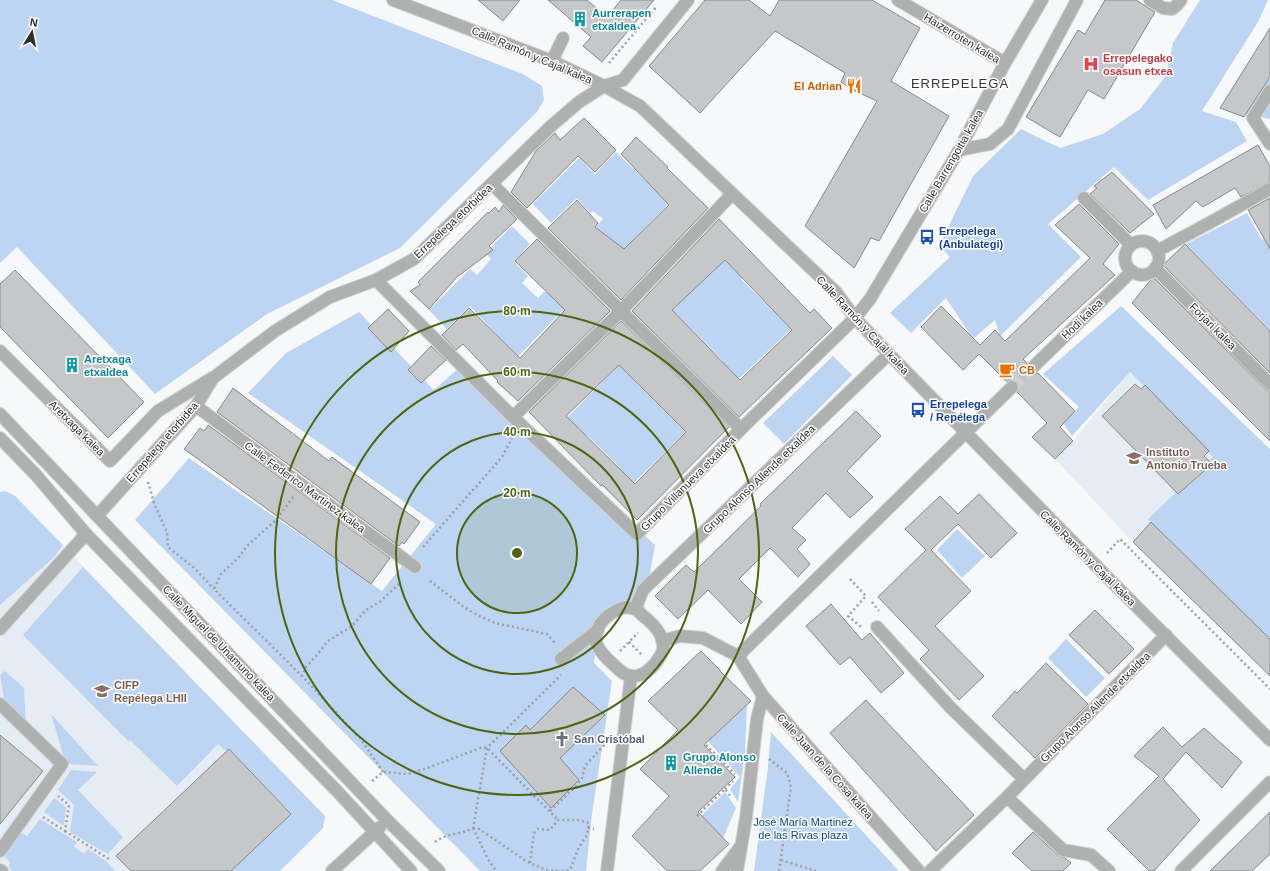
<svg xmlns="http://www.w3.org/2000/svg" width="1270" height="871" font-family="Helvetica,sans-serif">
<rect width="100%" height="100%" fill="#f7f8fa"/>
<g fill="#e6ecf3">
<path d="M1130,372L1214,457L1133,542L1055,459L1073,441Z"/>
<path d="M5,491L15,496L325,816L323,828L280,871H0V492Z"/>
</g>
<g fill="#bdd5f2">
<path d="M0,0H332L523,74L542,86L544,100L537,112L400,248L267,314L155,394L17,247L0,263Z"/>
<path d="M1200,0H1268L1258,22L1202,111L1236,122L1247,141L1148,200L1114,167L1048,224L1081,257L1000,336L995,320L973,339L946,298L911,333L890,313L950,257L939,246L973,176L1021,129L1060,148L1103,134L1140,109L1166,76L1173,43Z"/>
<path d="M1270,76V119L1245,114Z"/>
<path d="M616,152L650,185L667,169L686,187L600,272L598,236L602,232L596,227L603,219L593,211L590,213L577,198L551,223L533,204L579,158L595,174Z"/>
<path d="M1247,213L1262,240L1270,235V330L1186,244Z"/>
<path d="M512,226L530,244L514,262L528,276L522,283L538,298L544,292H548L571,302L496,379L480,362L497,345L494,343L499,337L470,306L447,329L429,310L470,269L477,275L491,259L485,253Z"/>
<path d="M739,244L758,263L741,279L773,311L791,294L809,312L722,395L705,378L723,361L691,329L674,346L655,327Z"/>
<path d="M1121,306L1270,449V639L1148,519L1213,457L1130,372L1072,436L1063,423L1079,407L1043,374Z"/>
<path d="M359,312L434,390L463,364L655,545L643,614L616,610L596,642L594,663L612,681L592,814L586,871H480L135,520L189,458L382,591L436,524L248,393L286,353Z"/>
<path d="M635,349L653,366L636,383L685,432L617,500L602,486L620,467L587,435L568,452L551,434Z"/>
<path d="M833,356L852,375L784,444L763,423Z"/>
<path d="M5,491L15,496L63,545L53,558L0,605V492Z"/>
<path d="M957,529L985,556L962,578L937,550Z"/>
<path d="M83,567L325,816L323,828L280,871H231L291,813L229,749L226,751L218,744L177,786L130,740L129,742L23,635Z"/>
<path d="M1066,639L1105,678L1086,697L1048,658Z"/>
<path d="M5,671L24,688L26,723L5,704L0,675Z"/>
<path d="M747,705L745,753L738,802L730,789L740,777L708,741Z"/>
<path d="M51,714L98,766L66,764Z"/>
<path d="M771,732L899,871H754L768,767Z"/>
<path d="M71,770L97,772L78,790L123,837L108,854L70,832L74,805L58,790Z"/>
<path d="M725,792L736,808L723,838L701,816Z"/>
<path d="M54,798L66,807L64,826L44,812Z"/>
<path d="M40,819L77,842L74,847L84,854L88,849L106,861L115,871H13L9,868L10,862L3,854L20,832L27,836Z"/>
</g>
<g fill="#c6c7c8" stroke="#88898a" fill-rule="evenodd">
<path d="M478,0H520L503,21Z"/>
<path d="M548,0H587L607,17L621,0H654L602,62L583,46L591,37Z"/>
<path d="M705,0H749L770,16L779,0H872L920,28L891,81L949,116L879,241L871,238L854,268L805,226L877,101L855,91L841,82L845,73L775,31L700,113L649,66Z"/>
<path d="M1105,0H1136L1155,12L1104,99L1088,90L1060,137L1026,117L1078,30L1085,34Z"/>
<path d="M1270,28V77L1244,117L1220,108Z"/>
<path d="M584,118L616,150L595,172L578,156L527,208L511,192L536,151L555,133L560,140Z"/>
<path d="M636,137L668,167L667,168L708,208L621,300L548,228L577,200L598,223L595,227L624,249L669,205L621,154Z"/>
<path d="M1258,145L1270,166V182L1241,197L1235,188L1203,207L1196,201L1166,229L1153,205Z"/>
<path d="M1112,172L1154,214L1130,233L1090,194L1097,188L1094,186Z"/>
<path d="M1270,198V249L1248,210Z"/>
<path d="M1079,204L1119,244L1103,264L1115,275L1023,359L1027,363L1025,369L1027,373L1033,375L1038,373L1075,411L1060,427L1073,441L1055,459L1032,437L1047,423L1017,392L1019,386L1017,382L1011,380L1007,382L979,354L963,370L921,327L941,306L980,345L995,330L1005,341L1090,258L1055,225Z"/>
<path d="M503,205L517,219L489,246L493,250L457,277L429,309L410,291L420,285L418,282L488,212L489,213L495,207L499,212Z"/>
<path d="M719,219L810,313L814,309L832,328L739,417L632,311ZM725,260L792,330L740,380L672,310Z"/>
<path d="M537,239L610,311L518,401L497,382L498,381L463,344L456,350L442,335L469,308L520,358L565,310L515,261Z"/>
<path d="M1185,244L1270,331V373L1163,265Z"/>
<path d="M15,270L144,402L108,438L0,327V284Z"/>
<path d="M1153,277L1265,389L1270,391V441L1132,303Z"/>
<path d="M388,309L409,331L391,352L368,328Z"/>
<path d="M621,321L729,427L637,520L602,484L601,486L529,412ZM619,365L686,432L635,484L566,416Z"/>
<path d="M431,346L446,360L421,383L408,370Z"/>
<path d="M1135,384L1141,389L1145,385L1209,451L1204,456L1212,464L1178,494L1102,416Z"/>
<path d="M233,388L329,461L332,457L420,522L404,544L402,542L399,546L217,412Z"/>
<path d="M856,411L881,436L847,471L873,497L850,518L826,493L792,528L806,540L797,549L810,564L798,577L770,548L739,579L762,602L741,624L708,590L678,619L655,596L686,565L694,572L761,506L760,504Z"/>
<path d="M208,425L390,558L371,584L184,449L200,428L204,431Z"/>
<path d="M979,494L1017,533L991,558L958,524L931,550L971,591L935,626L984,676L959,700L920,659L929,650L878,597L926,550L905,529L940,496L958,514Z"/>
<path d="M1151,522L1270,639V676L1133,542Z"/>
<path d="M831,604L862,640L870,633L904,673L881,693L850,657L840,665L806,626Z"/>
<path d="M1095,610L1134,649L1109,674L1069,635Z"/>
<path d="M701,651L720,670V671L751,701L704,745L735,777L698,812L729,844L700,871H667L632,836L669,796L640,769L678,730L648,701Z"/>
<path d="M1046,663L1088,704L1035,758L992,716L1015,691L1017,693Z"/>
<path d="M573,687L605,715L560,758L579,780L551,808L500,751L526,725L530,730Z"/>
<path d="M866,700L974,815L936,851L830,733Z"/>
<path d="M1163,727L1182,747L1204,728L1242,762L1222,788L1186,752L1163,779L1200,820L1154,871H1149L1107,829L1159,776L1134,756Z"/>
<path d="M0,735L43,771L0,824Z"/>
<path d="M229,749L291,814L231,871H131L116,856Z"/>
<path d="M1270,812V854L1252,871H1210Z"/>
<path d="M1033,832L1058,855L1065,858L1071,863L1063,871H1032L1012,853Z"/>
</g>
<g fill="none" stroke-linecap="round" stroke-linejoin="round">
<path stroke="#cfd0d1" stroke-width="12" stroke-dasharray="12 6" stroke-linecap="butt" d="M1012,387L1032,368"/>
<defs>
<g id="minor">
<path d="M393,0L552,61L604,86L640,106L836,292L855,318L889,354L1115,585L1270,740"/>
<path d="M898,0L1005,63"/>
<path d="M1150,0L1163,8L1172,9L1178,4L1181,0"/>
<path d="M552,61L563,38"/>
<path d="M1270,91L1253,118L1270,144"/>
<path d="M959,150L990,144L1008,129L1077,0"/>
<path d="M492,184L741,429"/>
<path d="M1084,198L1131,245"/>
<circle cx="1142" cy="258" r="17"/>
<path d="M1157,251L1211,222L1270,189"/>
<path d="M1155,268L1270,384"/>
<path d="M376,280L513,417L637,534L741,429L855,318L870,299L959,150L1005,63L1042,0"/>
<path d="M0,351L110,461L158,411L212,378"/>
<path d="M1032,368L1132,271"/>
<path d="M196,406L302,485L415,567"/>
<path d="M0,414L387,820L439,871"/>
<path d="M513,417L621,311L732,194"/>
<path d="M0,438L36,475L86,534L336,790L411,871"/>
<path d="M97,516L196,406L213,378L275,331L330,297L376,280L414,259L550,127L579,102L604,86L623,80L688,0"/>
<path d="M626,607C629,608 633,608 635,609C638,610 640,613 642,615C655,625 671,642 659,658C654,667 643,677 632,676C625,676 619,670 614,665C608,660 597,649 596,641C594,623 611,611 626,607Z"/>
<path d="M635,609L643,590L889,354"/>
<path d="M877,627L950,707L1024,779"/>
<path d="M0,629L86,534"/>
<path d="M662,641L680,636L703,638L738,656L763,696L919,871"/>
<path d="M738,656L1012,387"/>
<path d="M561,659L598,630"/>
<path d="M0,704L62,764L0,851"/>
<path d="M1007,797L1063,850L1091,855L1109,871"/>
<path d="M0,870L2,871"/>
<path d="M332,871L380,827"/>
<path d="M607,871L631,676"/>
<path d="M722,871L740,847"/>
<path d="M737,871L746,818L757,719L763,696"/>
<path d="M930,871L1007,797L1166,635"/>
<path d="M1181,871L1270,782"/>
</g>
</defs>
<use href="#minor" stroke="#d3d4d5" stroke-width="14"/>
<g stroke="#9e9ea0" stroke-width="2.5" stroke-dasharray="2 3" stroke-linecap="butt">
<path d="M609,63L657,6"/>
<path d="M148,482L155,506L167,532L168,547L193,567L214,589"/>
<path d="M293,497L277,519L247,546L239,557L221,574L214,589L302,676"/>
<path d="M423,547L502,457L512,438"/>
<path d="M1107,553L1120,539L1270,689"/>
<path d="M850,579L866,596L848,616L861,627"/>
<path d="M430,581L464,607L479,616L495,623L547,634L556,644"/>
<path d="M872,602L879,611"/>
<path d="M629,642L642,655"/>
<path d="M620,651L638,633"/>
<path d="M706,745L735,774"/>
<path d="M769,759L787,773L791,787L779,871"/>
<path d="M383,772L360,738L302,676L306,667L317,655L328,641L352,626L366,610L381,601L400,583"/>
<path d="M372,781L383,772L408,774L433,766L483,747L487,748L558,820"/>
<path d="M725,789L733,781"/>
<path d="M550,811L575,787L582,778L585,766L605,744"/>
<path d="M697,816L725,789L731,797"/>
<path d="M43,817L65,831L69,805L58,796"/>
<path d="M473,828L479,829L526,861L546,870L559,871"/>
<path d="M473,828L488,859L496,871"/>
<path d="M588,828L594,829"/>
<path d="M65,831L109,859"/>
<path d="M435,842C446,833 461,835 473,828L487,748L561,675"/>
<path d="M781,860L816,871"/>
<path d="M530,863L534,833L538,829L550,830L558,820H579L589,823L587,835L579,847L570,870L560,871"/>
</g>
<use href="#minor" stroke="#afb0b0" stroke-width="12"/>
</g>
<circle cx="517" cy="553" r="60" fill="#4e6513" fill-opacity=".12"/>
<g fill="none" stroke="#4e6513" stroke-width="2">
<circle cx="517" cy="553" r="60"/>
<circle cx="517" cy="553" r="121"/>
<circle cx="517" cy="553" r="181"/>
<circle cx="517" cy="553" r="242"/>
</g>
<defs>
<symbol id="building-bare" viewBox="-9 -9 18 18"><path d="M-4-6H4V6H1V3H-1V6H-4ZM-2.5-4.3h1.7v1.8h-1.7ZM.8-4.3h1.7v1.8H.8ZM-2.5-1h1.7V.8h-1.7ZM.8-1h1.7V.8H.8Z" fill="#0f9aa8" stroke="#fff" stroke-width="2.5" paint-order="stroke"/></symbol>
<symbol id="hospital-bare" viewBox="-9 -9 18 18"><path d="M-5-5h3v3.5h4V-5h3V5h-3V1.5h-4V5h-3Z" fill="#e0444e" stroke="#fff" stroke-width="2.5" paint-order="stroke"/></symbol>
<symbol id="restaurant-bare" viewBox="-9 -9 18 18"><path d="M-5-6h1v4h1v-4h1v4h1v-4h1v5L-1.5 .5V6h-2V.5L-5-1ZM5-6V6H3V1.5H1.5Q1.5-4 5-6Z" fill="#e8710a" stroke="#fff" stroke-width="2.5" paint-order="stroke"/></symbol>
<symbol id="bus-bare" viewBox="-9 -9 18 18"><path d="M-5-6H5V4H4V6H2V4H-2V6H-4V4H-5ZM-3.5-4V0h7V-4ZM-3.5 1.2v1.5H-2V1.2ZM2 1.2v1.5H3.5V1.2Z" fill="#1a4fb4" stroke="#fff" stroke-width="2.5" paint-order="stroke"/></symbol>
<symbol id="cafe-bare" viewBox="-9 -9 18 18"><path d="M-5.5-4.5H6V0H3Q3 3.5 0 3.5H-2.5Q-5.5 3.5-5.5 0ZM3-3.2v2h1.7v-2ZM-6 4.5H4V6H-6Z" fill="#e8710a" stroke="#fff" stroke-width="2.5" paint-order="stroke"/></symbol>
<symbol id="school-bare" viewBox="-9 -9 18 18"><path d="M0-5L7-2L0 1L-7-2ZM-4 1L0 2.5L4 1V4Q0 6-4 4Z" fill="#8d6e63" stroke="#fff" stroke-width="2.5" paint-order="stroke"/></symbol>
<symbol id="church-bare" viewBox="-9 -9 18 18"><path d="M-1.2-6h2.4v3.5h3.3v2.4h-3.3V6h-2.4V-.1h-3.3v-2.4h3.3Z" fill="#6b7280" stroke="#fff" stroke-width="2.5" paint-order="stroke"/></symbol>
</defs>
<g fill-rule="evenodd">
<use href="#building-bare" x="569" y="8" width="22" height="22"/>
<use href="#hospital-bare" x="1080" y="53" width="22" height="22"/>
<use href="#restaurant-bare" x="843" y="75" width="22" height="22"/>
<use href="#bus-bare" x="916" y="226" width="22" height="22"/>
<use href="#building-bare" x="61" y="354" width="22" height="22"/>
<use href="#cafe-bare" x="996" y="359" width="22" height="22"/>
<use href="#bus-bare" x="907" y="399" width="22" height="22"/>
<use href="#school-bare" x="1123" y="447" width="22" height="22"/>
<use href="#school-bare" x="91" y="680" width="22" height="22"/>
<use href="#church-bare" x="551" y="728" width="22" height="22"/>
<use href="#building-bare" x="660" y="752" width="22" height="22"/>
</g>
<g text-anchor="middle" dominant-baseline="central" stroke-width="3" stroke-linejoin="round" paint-order="stroke">
<g font-size="11" font-weight="bold" fill="#0d838f" stroke="#fff" text-anchor="start">
<text x="592" y="13">Aurrerapen<tspan x="592" dy="13">etxaldea</tspan></text>
<text x="84" y="359">Aretxaga<tspan x="84" dy="13">etxaldea</tspan></text>
<text x="683" y="757">Grupo Alonso<tspan x="683" dy="13">Allende</tspan></text>
</g>
<g font-size="11" fill="#2e2e2f" stroke="#fff">
<text transform="translate(962 38) rotate(31)">Haizerroten kalea</text>
<text transform="translate(532 55) rotate(23)">Calle Ramón y Cajal kalea</text>
<text transform="translate(951 161) rotate(-60)">Calle Barrengoitia kalea</text>
<text transform="translate(453 221) rotate(-43)">Errepelega etorbidea</text>
<text transform="translate(1082 319) rotate(-44)">Hodi kalea</text>
<text transform="translate(863 325) rotate(47)">Calle Ramón y Cajal kalea</text>
<text transform="translate(1213 326) rotate(45)">Forjari kalea</text>
<text transform="translate(77 428) rotate(45)">Aretxaga kalea</text>
<text transform="translate(162 442) rotate(-49)">Errepelega etorbidea</text>
<text transform="translate(759 479) rotate(-44)">Grupo Alonso Allende etxaldea</text>
<text transform="translate(688 483) rotate(-45)">Grupo Villanueva etxaldea</text>
<text transform="translate(305 487) rotate(36)">Calle Federico Martínez kalea</text>
<text transform="translate(1088 558) rotate(45)">Calle Ramón y Cajal kalea</text>
<text transform="translate(219 643) rotate(46)">Calle Miguel de Unamuno kalea</text>
<text transform="translate(1095 707) rotate(-45)">Grupo Alonso Allende etxaldea</text>
<text transform="translate(825 766) rotate(48)">Calle Juan de la Cosa kalea</text>
</g>
<g font-size="11" font-weight="bold" fill="#be3a42" stroke="#fff" text-anchor="start">
<text x="1103" y="58">Errepelegako<tspan x="1103" dy="13">osasun etxea</tspan></text>
</g>
<g font-size="11" font-weight="bold" fill="#c56008" stroke="#fff" text-anchor="end">
<text x="842" y="86">El Adrian</text>
<text x="1019" y="370" text-anchor="start">CB</text>
</g>
<g font-size="11" font-weight="bold" fill="#164399" stroke="#fff" text-anchor="start">
<text x="939" y="231">Errepelega<tspan x="939" dy="13">(Anbulategi)</tspan></text>
<text x="930" y="404">Errepelega<tspan x="930" dy="13">/ Repélega</tspan></text>
</g>
<g font-size="11" font-weight="bold" fill="#785e54" stroke="#fff" text-anchor="start">
<text x="1146" y="452">Instituto<tspan x="1146" dy="13">Antonio Trueba</tspan></text>
<text x="114" y="685">CIFP<tspan x="114" dy="13">Repélega LHII</tspan></text>
</g>
<g font-size="11" font-weight="bold" fill="#5b616d" stroke="#fff" text-anchor="start">
<text x="574" y="739">San Cristóbal</text>
</g>
<g font-size="11" fill="#014686" stroke="#fff">
<text x="803" y="822">José María Martinez<tspan x="803" dy="13">de las Rivas plaza</tspan></text>
</g>
<g font-size="13" letter-spacing="1" fill="#353637" stroke="#fff">
<text x="960" y="83">ERREPELEGA</text>
</g>
</g>
<circle cx="517" cy="553" r="6" fill="#4e6513" stroke="#fff" stroke-width="2"/>
<g font-size="12" text-anchor="middle" font-weight="bold" fill="#4e6513" stroke="#fff" stroke-width="3" stroke-linejoin="round" paint-order="stroke">
<text x="517" y="315">80 m</text>
<text x="517" y="376">60 m</text>
<text x="517" y="436">40 m</text>
<text x="517" y="497">20 m</text>
</g>
<g transform="translate(32 32) rotate(10)" stroke="#ffffff" stroke-width="3" paint-order="stroke">
<path d="M0-3L7 15L0 10L-7 15Z" fill="#2e2e2f"/>
<text y="-6" font-size="11" font-weight="bold" text-anchor="middle" fill="#2e2e2f">N</text>
</g>
</svg>
